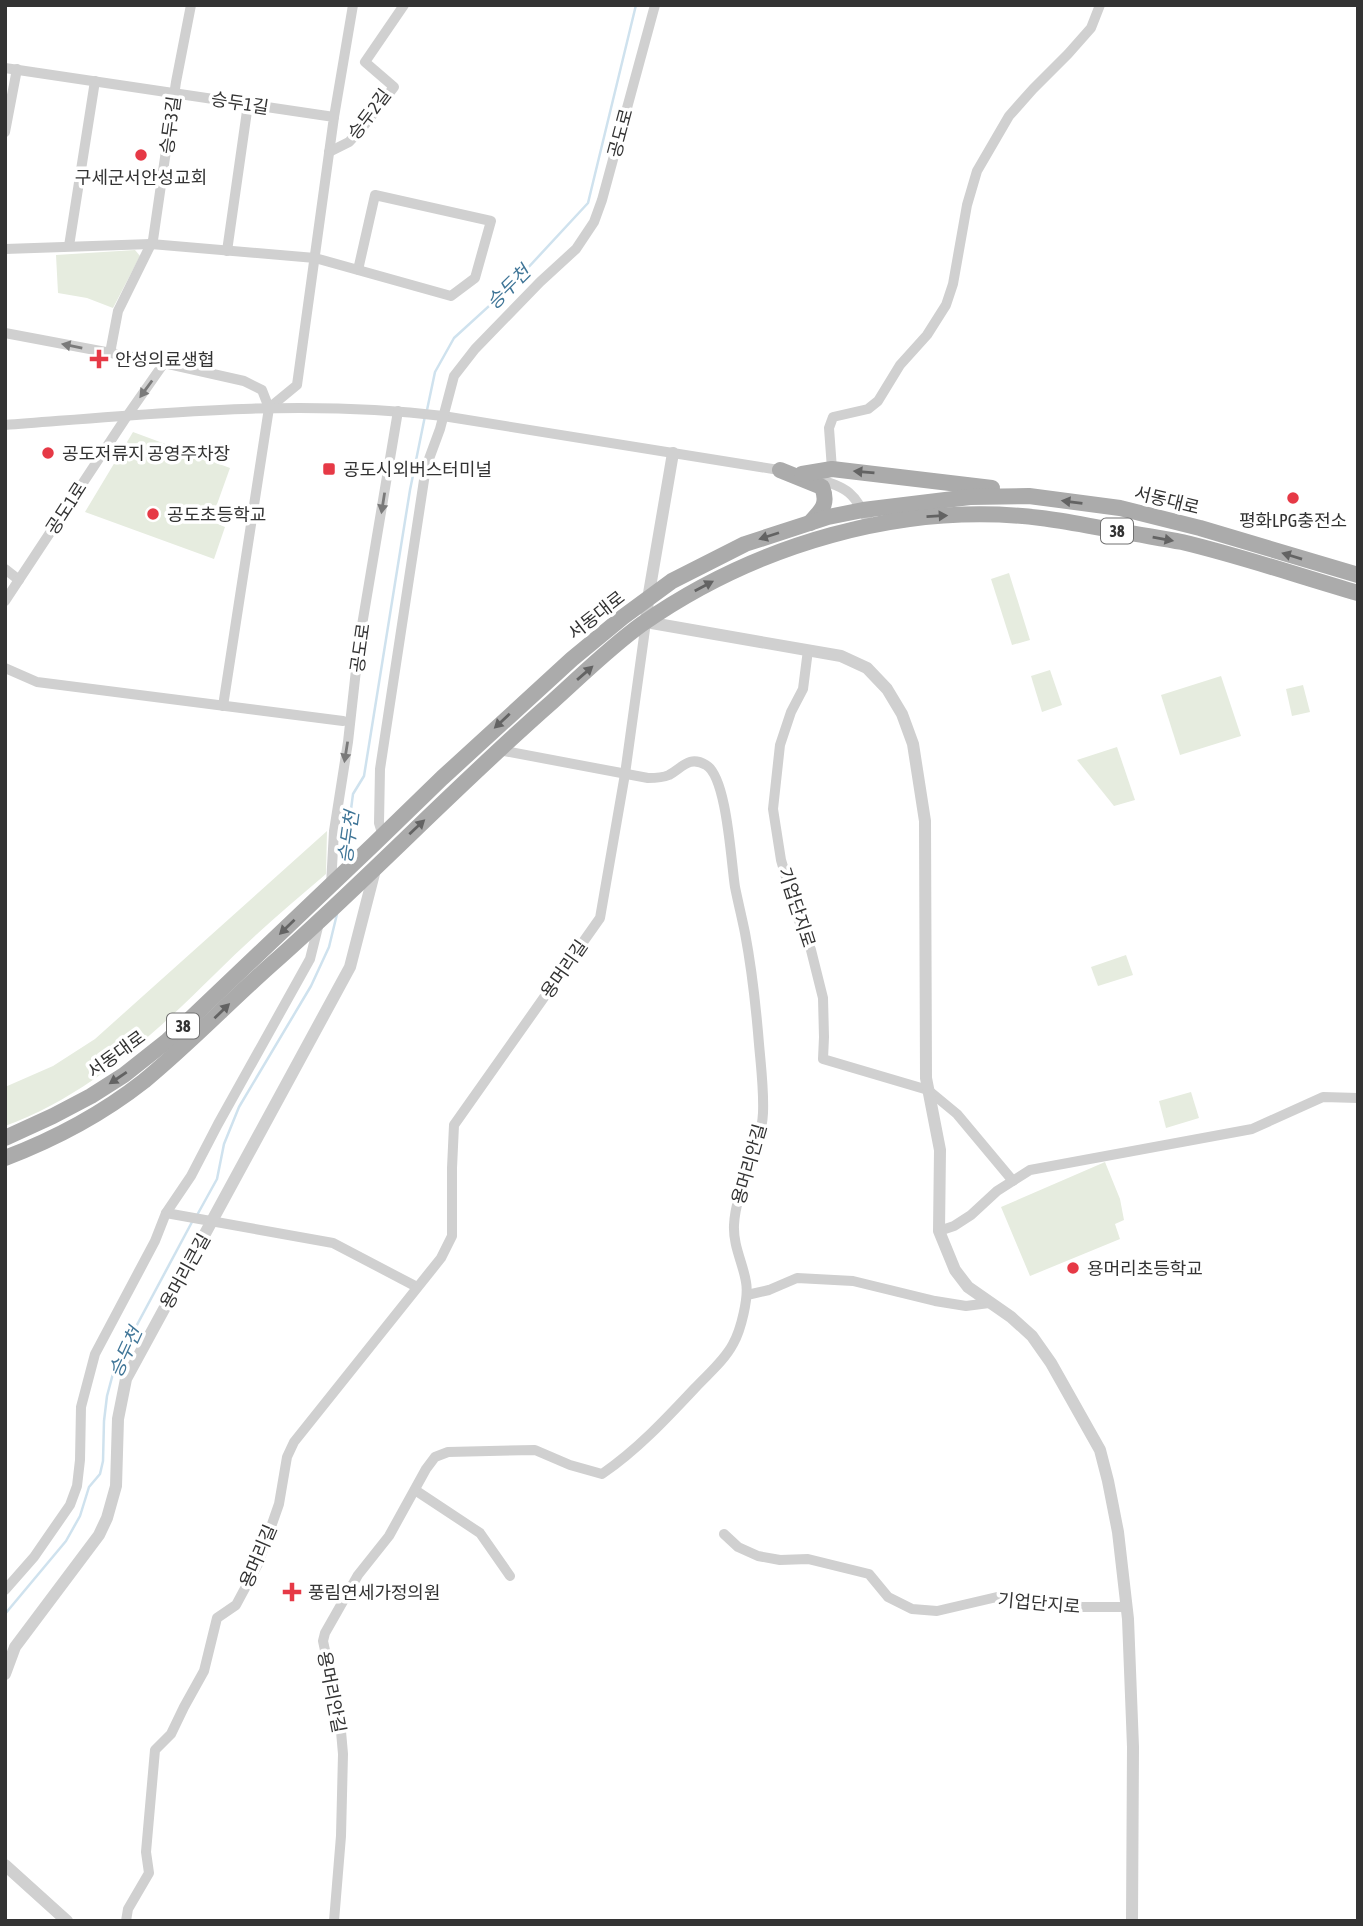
<svg xmlns="http://www.w3.org/2000/svg" width="1363" height="1926" font-family="'Asap Condensed','Noto Sans KR',sans-serif">
<rect width="100%" height="100%" fill="#fff"/>
<g fill="#e6ecdf">
<path d="M135,250L140,256L113,308L87,298L58,293L56,255Z"/>
<path d="M133,432L230,468L211,521L225,527L214,559L85,512Z"/>
<path d="M1009,573L1030,640L1012,645L991,579Z"/>
<path d="M1050,670L1062,705L1042,712L1031,676Z"/>
<path d="M1221,676L1241,736L1180,755L1161,695Z"/>
<path d="M1303,685L1310,712L1292,716L1286,689Z"/>
<path d="M1117,747L1135,800L1114,806L1077,760Z"/>
<path d="M327,831L326,874C288,906 250,939 215,974C153,1035 88,1096 5,1126V1087L53,1066L95,1039Z"/>
<path d="M1126,955L1133,975L1098,986L1091,967Z"/>
<path d="M1191,1092L1199,1118L1166,1128L1159,1101Z"/>
<path d="M1105,1162L1120,1199L1124,1220L1115,1224L1120,1239L1030,1276L1001,1207Z"/>
</g>
<g fill="none" stroke-linecap="round" stroke-linejoin="round">
<g stroke="#cfe2ee" stroke-width="2.5">
<path d="M427,410L435,372L454,338L512,285L588,203L636,5"/>
<path d="M344,863L353,794L364,776L410,490L425,416"/>
<path d="M196,1217L217,1179L224,1144L239,1107L311,986L329,947L337,914"/>
<path d="M5,1614L66,1541L80,1516L89,1487L100,1474L103,1461L104,1421L107,1396L115,1366L192,1222"/>
</g>
<g stroke="#d0d0d0" stroke-width="10">
<path d="M5,68L334,117L297,385L269,408"/>
<path d="M334,117L353,5"/>
<path d="M5,132L17,69"/>
<path d="M329,152L349,142L363,127L394,87L365,62L404,5"/>
<path d="M69,246L95,81"/>
<path d="M5,249L151,244L315,258L451,296L475,278L491,221L375,195L358,270"/>
<path d="M227,251L248,104"/>
<path d="M5,333L164,363L244,381L262,390L269,408L223,706"/>
<path d="M110,353L118,311L153,240L176,82L191,5"/>
<path d="M5,425C150,414 298,398 443,416L785,471"/>
<path d="M832,469L829,428L833,417L868,409L878,401L900,365L927,335L946,305L953,284L967,205L977,171L1009,116L1033,89L1068,54L1091,28L1100,5"/>
<path d="M814,478C849,488 854,492 870,525"/>
<path d="M5,569L19,580"/>
<path d="M5,601L127,416L164,363"/>
<path d="M808,650L803,689L791,712L780,745L773,809L781,860L798,918L811,950L823,998L824,1037L823,1059L928,1090L957,1114L1013,1181"/>
<path d="M5,668L37,682L343,721"/>
<path d="M383,836L379,823L380,769L426,467L440,429L454,376L475,349L540,282L576,249L594,222L602,200L655,5"/>
<path d="M331,885L334,831L348,742L359,643L398,411"/>
<path d="M166,1213L333,1243L417,1287"/>
<path d="M939,1231L954,1226L971,1215L997,1191L1030,1170L1252,1129L1323,1097L1358,1098"/>
<path d="M747,1295L769,1290L797,1278L853,1281L935,1301L966,1306L989,1303"/>
<path d="M415,1490L480,1533L510,1576"/>
<path d="M724,1534L738,1547L758,1556L780,1560L808,1559L869,1574L888,1597L912,1609L937,1611L997,1597L1082,1607H1127"/>
<path d="M5,1590L34,1557L70,1505L77,1486L80,1460L81,1407L95,1354L155,1241L166,1213L191,1176L218,1124L310,959L319,923"/>
<path d="M126,1921L128,1909L149,1873L146,1852L155,1750L171,1734L184,1707L204,1671L217,1618L236,1605L258,1564L279,1504L287,1457L294,1442L441,1258L452,1236V1168L454,1125L600,918L625,774L646,622"/>
<path d="M334,1921L341,1836L343,1754L340,1720L323,1641L325,1633L358,1575L389,1536L426,1469L435,1457L448,1452L535,1450L570,1465L602,1474C637,1450 666,1419 695,1388C708,1374 724,1361 733,1344C741,1330 749,1297 746,1282C743,1263 733,1246 734,1225C736,1186 761,1153 763,1113C764,1090 761,1067 759,1044C756,1007 752,970 745,933C742,918 738,902 735,887C731,862 727,777 706,765C689,755 682,768 669,775C662,778 655,778 648,778L499,750"/>
</g>
<g stroke="#d0d0d0" stroke-width="12">
<path d="M673,453L648,599L646,622L841,656L867,668L887,689L902,714L913,744L925,821L926,1078L940,1150L939,1231L955,1270L968,1287L1011,1317L1032,1336L1051,1363L1100,1450L1108,1481L1118,1532L1128,1619L1133,1747L1132,1921"/>
<path d="M5,1674L15,1647L99,1535L107,1518L116,1486L118,1419L126,1379L350,967L376,866"/>
<path d="M5,1865L67,1921"/>
</g>
<g stroke="#ababab" stroke-width="16">
<path d="M780,470L822,487C829,505 821,510 810,523"/>
<path d="M802,474L832,469L992,488"/>
<path d="M5,1138L53,1116L91,1096L124,1075L167,1041L374,844L442,778L572,659L623,617L672,581L745,544L828,517L863,510L970,497L1029,496L1120,508L1200,528L1358,575"/>
<path d="M5,1158C55,1139 102,1114 144,1081C189,1044 229,1002 273,963C368,879 456,786 552,702C581,676 610,647 642,624C755,545 902,501 1041,518C1067,521 1093,527 1119,531C1140,535 1161,538 1182,542C1241,556 1299,576 1358,593"/>
</g>
</g>
<defs><path id="oneway-solid" d="M-6-.8H1V-3.2L6.5 0L1 3.2V.8H-6Z" transform="scale(1.75)"/></defs>
<g fill="#7a7a7a">
<use href="#oneway-solid" transform="translate(72 346) rotate(-169)"/>
<use href="#oneway-solid" transform="translate(146 389) rotate(126)"/>
<use href="#oneway-solid" transform="translate(383 503) rotate(99)"/>
<use href="#oneway-solid" transform="translate(346 752) rotate(99)"/>
</g>
<g fill="#636363">
<use href="#oneway-solid" transform="translate(864 472) rotate(-175)"/>
<use href="#oneway-solid" transform="translate(1072 502) rotate(-173)"/>
<use href="#oneway-solid" transform="translate(937 516) rotate(-3)"/>
<use href="#oneway-solid" transform="translate(769 536) rotate(162)"/>
<use href="#oneway-solid" transform="translate(1163 539) rotate(10)"/>
<use href="#oneway-solid" transform="translate(1292 556) rotate(-163)"/>
<use href="#oneway-solid" transform="translate(704 586) rotate(-28)"/>
<use href="#oneway-solid" transform="translate(585 673) rotate(-41)"/>
<use href="#oneway-solid" transform="translate(502 721) rotate(137)"/>
<use href="#oneway-solid" transform="translate(417 827) rotate(-43)"/>
<use href="#oneway-solid" transform="translate(287 927) rotate(136)"/>
<use href="#oneway-solid" transform="translate(222 1011) rotate(-44)"/>
<use href="#oneway-solid" transform="translate(118 1078) rotate(146)"/>
</g>
<g fill="#e63946" stroke="#fff" stroke-width="2.5">
<circle cx="141" cy="155" r="7"/>
<path d="M95.5 348.5h7v7h7v7h-7v7h-7v-7h-7v-7h7z"/>
<circle cx="48" cy="453" r="7"/>
<rect x="322" y="462" width="14" height="14" rx="3.5"/>
<circle cx="1293" cy="498" r="7"/>
<circle cx="153" cy="514" r="7"/>
<circle cx="1073" cy="1268" r="7"/>
<path d="M288.5 1581.5h7v7h7v7h-7v7h-7v-7h-7v-7h7z"/>
</g>
<g text-anchor="middle" dominant-baseline="central" stroke-width="7" stroke-linejoin="round" paint-order="stroke">
<g fill="#fff" stroke="#707070" stroke-width="2">
<rect x="1101" y="518.5" width="32" height="25" rx="5"/>
<rect x="167" y="1013.5" width="32" height="25" rx="5"/>
</g>
<g font-size="16" font-weight="bold" fill="#333">
<text x="1117" y="531">38</text>
<text x="183" y="1026">38</text>
</g>
<g font-size="18" fill="#333" stroke="#fff">
<text transform="translate(240 103) rotate(9)">승두1길</text>
<text transform="translate(369 114) rotate(-53)">승두2길</text>
<text transform="translate(170 125) rotate(-82)">승두3길</text>
<text transform="translate(620 133) rotate(-75)">공도로</text>
<text transform="translate(1167 500) rotate(14)">서동대로</text>
<text transform="translate(66 508) rotate(-57)">공도1로</text>
<text transform="translate(596 615) rotate(-38)">서동대로</text>
<text transform="translate(360 648) rotate(-82)">공도로</text>
<text transform="translate(797 907) rotate(72)">기업단지로</text>
<text transform="translate(564 969) rotate(-55)">용머리길</text>
<text transform="translate(116 1054) rotate(-36)">서동대로</text>
<text transform="translate(749 1164) rotate(-74)">용머리안길</text>
<text transform="translate(185 1271) rotate(-61)">용머리큰길</text>
<text transform="translate(258 1556) rotate(-67)">용머리길</text>
<text transform="translate(1039 1603) rotate(5)">기업단지로</text>
<text transform="translate(332 1692) rotate(79)">용머리안길</text>
</g>
<g font-size="18" fill="#333" stroke="#fff" text-anchor="start">
<text x="141" y="177" text-anchor="middle">구세군서안성교회</text>
<text x="115" y="359">안성의료생협</text>
<text x="62" y="453">공도저류지 공영주차장</text>
<text x="343" y="469">공도시외버스터미널</text>
<text x="167" y="514">공도초등학교</text>
<text x="1293" y="520" text-anchor="middle">평화LPG충전소</text>
<text x="1087" y="1268">용머리초등학교</text>
<text x="308" y="1592">풍림연세가정의원</text>
</g>
<g font-size="19" font-style="italic" fill="#3f7597" stroke="#fff">
<text transform="translate(508 287) rotate(-45)">승두천</text>
<text transform="translate(348 837) rotate(-82)">승두천</text>
<text transform="translate(125 1352) rotate(-65)">승두천</text>
</g>
</g>
<rect width="1363" height="1926" fill="none" stroke="#333333" stroke-width="14"/>
</svg>
